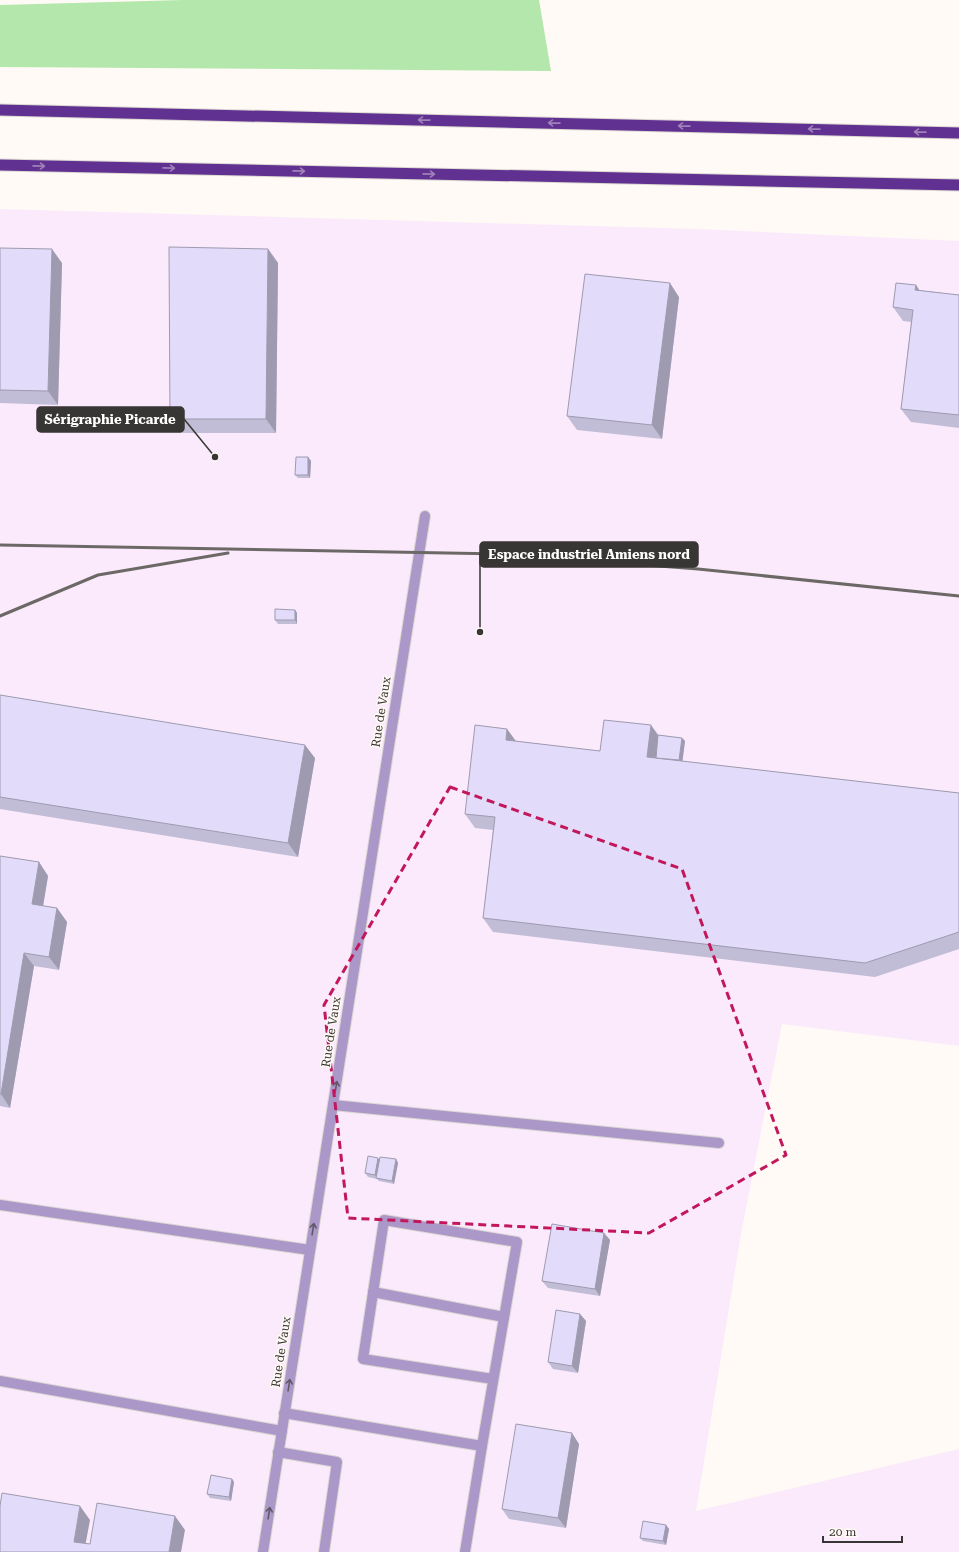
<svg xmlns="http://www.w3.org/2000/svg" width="959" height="1552" font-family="'Roboto Serif',serif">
<rect width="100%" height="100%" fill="#fffaf5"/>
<path fill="#fbeafc" d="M0,209L697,229L959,241V1046L782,1024L741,1234L696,1511L959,1449V1552H0Z"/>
<path fill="#b4e7ac" d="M183,0H539L551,71L0,67V5Z"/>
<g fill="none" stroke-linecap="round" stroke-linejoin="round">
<defs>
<g id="service">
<path d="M333,1105L719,1143"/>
<path d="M0,1205L310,1250"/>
<path d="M373,1292L504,1317"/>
<path d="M0,1381L282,1431"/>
<path d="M284,1413L482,1446L465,1552"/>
<path d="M482,1446L517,1242L384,1220L363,1359L493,1379"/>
<path d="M278,1452L337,1462L324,1552"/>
</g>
<path id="minor" d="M263,1552L425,516"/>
<g id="trunk">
<path d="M0,110L959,133"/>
<path d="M0,165L959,185"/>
</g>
</defs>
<use href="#service" stroke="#dbd7d2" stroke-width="12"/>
<use href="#minor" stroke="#dbd7d2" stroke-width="12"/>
<use href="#trunk" stroke="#dbd7d2" stroke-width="13"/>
<use href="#service" stroke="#ab98c9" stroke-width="10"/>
<use href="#minor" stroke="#ab98c9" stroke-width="10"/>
<use href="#trunk" stroke="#603191" stroke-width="11"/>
<g stroke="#6b6866" stroke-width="3">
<path d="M0,545L502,554L698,569L959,596"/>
<path d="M0,616L98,575L228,553"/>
</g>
</g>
<g fill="#c2bdd7">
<path d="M0,248L62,263L58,405L0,403Z"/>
<path d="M268,249L278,263L276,433H180L170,419Z"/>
<path d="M916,285L919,290L959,295V428L911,422L901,409L911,322L903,321L893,307Z"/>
<path d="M679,297L662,439L577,430L567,416Z"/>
<path d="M308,457L311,461L310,478H298L295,475Z"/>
<path d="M295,610L297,613V624H278L275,620Z"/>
<path d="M0,695L315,758L298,857L0,809Z"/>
<path d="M507,729L516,741L600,751L658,735L682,738L685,741L682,761L959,793V949L875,977L493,932L483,918L493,830L475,828L465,814Z"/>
<path d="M0,856L39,862L48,876L43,906L57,908L67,922L59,970L34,966L10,1108L0,1106Z"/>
<path d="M396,1159L398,1163L394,1184L379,1181L377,1179L368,1177L365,1173L379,1160Z"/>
<path d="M604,1233L610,1240L600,1296L548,1288L542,1281Z"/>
<path d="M580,1314L586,1321L578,1373L553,1369L548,1362Z"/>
<path d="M579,1444L566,1528L509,1519L502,1509Z"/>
<path d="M232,1479L234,1482L231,1501L210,1498L207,1494Z"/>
<path d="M666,1525L669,1529L666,1545L643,1541L640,1538Z"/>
</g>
<g fill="#9e9aaf">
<path d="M52,249L62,263L58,405L48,391Z"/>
<path d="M268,249L278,263L276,433L266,419Z"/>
<path d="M670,283L679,297L662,439L652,425Z"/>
<path d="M916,285L925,299L915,290Z"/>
<path d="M308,457L311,461L310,478L308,475Z"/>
<path d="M295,610L297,613V624L295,620Z"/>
<path d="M651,725L661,739L658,767L647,757Z"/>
<path d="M507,729L517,743L506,740Z"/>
<path d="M682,738L685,741L681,773L678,769Z"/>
<path d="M305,745L315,758L298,857L288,843Z"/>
<path d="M39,862L48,876L41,918L32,904Z"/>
<path d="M57,908L67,922L59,970L49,957Z"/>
<path d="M24,953L34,966L10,1108L1,1094Z"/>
<path d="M378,1158L381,1162L378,1179L375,1175Z"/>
<path d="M396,1159L398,1163L394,1184L392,1181Z"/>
<path d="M604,1233L610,1240L600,1296L595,1289Z"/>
<path d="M580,1314L586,1321L578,1373L572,1366Z"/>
<path d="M572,1433L579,1444L566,1528L558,1518Z"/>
<path d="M232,1479L234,1482L231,1501L229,1497Z"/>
<path d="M80,1506L90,1520L84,1552L74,1542Z"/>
<path d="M175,1516L185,1530L181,1552H169Z"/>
<path d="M666,1525L669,1529L666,1545L663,1541Z"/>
</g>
<g fill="#e2dcfa" stroke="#9e9aaf">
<path d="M169,247L268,249L266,419H170Z"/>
<path d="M0,248L52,249L48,391L0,390Z"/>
<path d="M585,274L670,283L652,425L567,416Z"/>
<path d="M896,283L916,285L915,290L959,295V415L901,409L913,310L893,307Z"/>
<path d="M296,457H308V475H295Z"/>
<path d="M275,609L295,610V620H275Z"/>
<path d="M0,695L305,745L288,843L0,797Z"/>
<path d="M604,720L651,725L647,757L959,793V932L865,963L483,918L495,817L465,814L475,725L507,729L506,740L600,751Z"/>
<path d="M658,735L682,738L679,760L656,758Z"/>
<path d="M0,856L39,862L32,904L57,908L49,957L24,953L1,1094H0Z"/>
<path d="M368,1156L378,1158L375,1175L365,1173Z"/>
<path d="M380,1157L396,1159L392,1181L376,1178Z"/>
<path d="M552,1224L604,1233L595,1289L542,1281Z"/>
<path d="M556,1310L580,1314L572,1366L548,1362Z"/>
<path d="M516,1424L572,1433L558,1518L502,1509Z"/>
<path d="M211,1475L232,1479L229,1497L207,1494Z"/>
<path d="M2,1493L80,1506L74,1542L90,1544L97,1503L175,1516L169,1552H0V1506Z"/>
<path d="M643,1521L666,1525L663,1541L640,1538Z"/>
</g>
<defs><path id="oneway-shaft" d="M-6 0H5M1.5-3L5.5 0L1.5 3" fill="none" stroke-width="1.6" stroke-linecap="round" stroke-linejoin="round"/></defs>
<g stroke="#a081b9">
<use href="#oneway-shaft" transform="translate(424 120) rotate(-179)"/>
<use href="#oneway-shaft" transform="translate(554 123) rotate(-179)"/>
<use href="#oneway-shaft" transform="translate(684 126) rotate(-179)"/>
<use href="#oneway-shaft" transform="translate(814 129) rotate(-179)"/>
<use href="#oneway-shaft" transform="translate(920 132) rotate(-179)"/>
<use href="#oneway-shaft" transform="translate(39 166) rotate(1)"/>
<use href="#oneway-shaft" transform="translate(169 168) rotate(1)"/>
<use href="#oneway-shaft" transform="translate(299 171) rotate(1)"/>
<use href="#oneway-shaft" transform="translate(429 174) rotate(1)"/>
</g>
<g stroke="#605868">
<use href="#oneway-shaft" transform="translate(336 1087) rotate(-81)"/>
<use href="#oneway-shaft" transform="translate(313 1229) rotate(-81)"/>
<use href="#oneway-shaft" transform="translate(289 1385) rotate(-81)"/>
<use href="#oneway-shaft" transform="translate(269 1513) rotate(-81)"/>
</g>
<path fill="none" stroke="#c2185b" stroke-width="3" stroke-dasharray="8 5" stroke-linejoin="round" d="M450,787L682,869L786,1155L649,1233L348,1218L324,1005Z"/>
<g text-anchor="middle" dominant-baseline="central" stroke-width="3" stroke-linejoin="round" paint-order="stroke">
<g font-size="12" fill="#383634" stroke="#fffaf5">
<text transform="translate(381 712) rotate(-81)">Rue de Vaux</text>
<text transform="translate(331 1032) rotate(-81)">Rue de Vaux</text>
<text transform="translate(281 1352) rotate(-81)">Rue de Vaux</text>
</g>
</g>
<path fill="none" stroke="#383634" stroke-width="1.5" d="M215 457L184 419M480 632L480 554"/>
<g fill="#383634" stroke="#fffaf5" stroke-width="1.5">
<circle cx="215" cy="457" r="4"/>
<circle cx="480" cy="632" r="4"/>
</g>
<g fill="#383634" stroke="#383634" stroke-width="1.5">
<rect x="37" y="407" width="147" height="25" rx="4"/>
<rect x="480" y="542" width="218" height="25" rx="4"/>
</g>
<g font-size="13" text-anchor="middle" font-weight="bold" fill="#fff">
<text x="110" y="424">Sérigraphie Picarde</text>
<text x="589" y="559">Espace industriel Amiens nord</text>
</g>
<path d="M823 1536v6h79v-6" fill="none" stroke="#383634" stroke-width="2"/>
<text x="829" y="1536" font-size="12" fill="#383634" stroke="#fffaf5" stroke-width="3" paint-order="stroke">20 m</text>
</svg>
